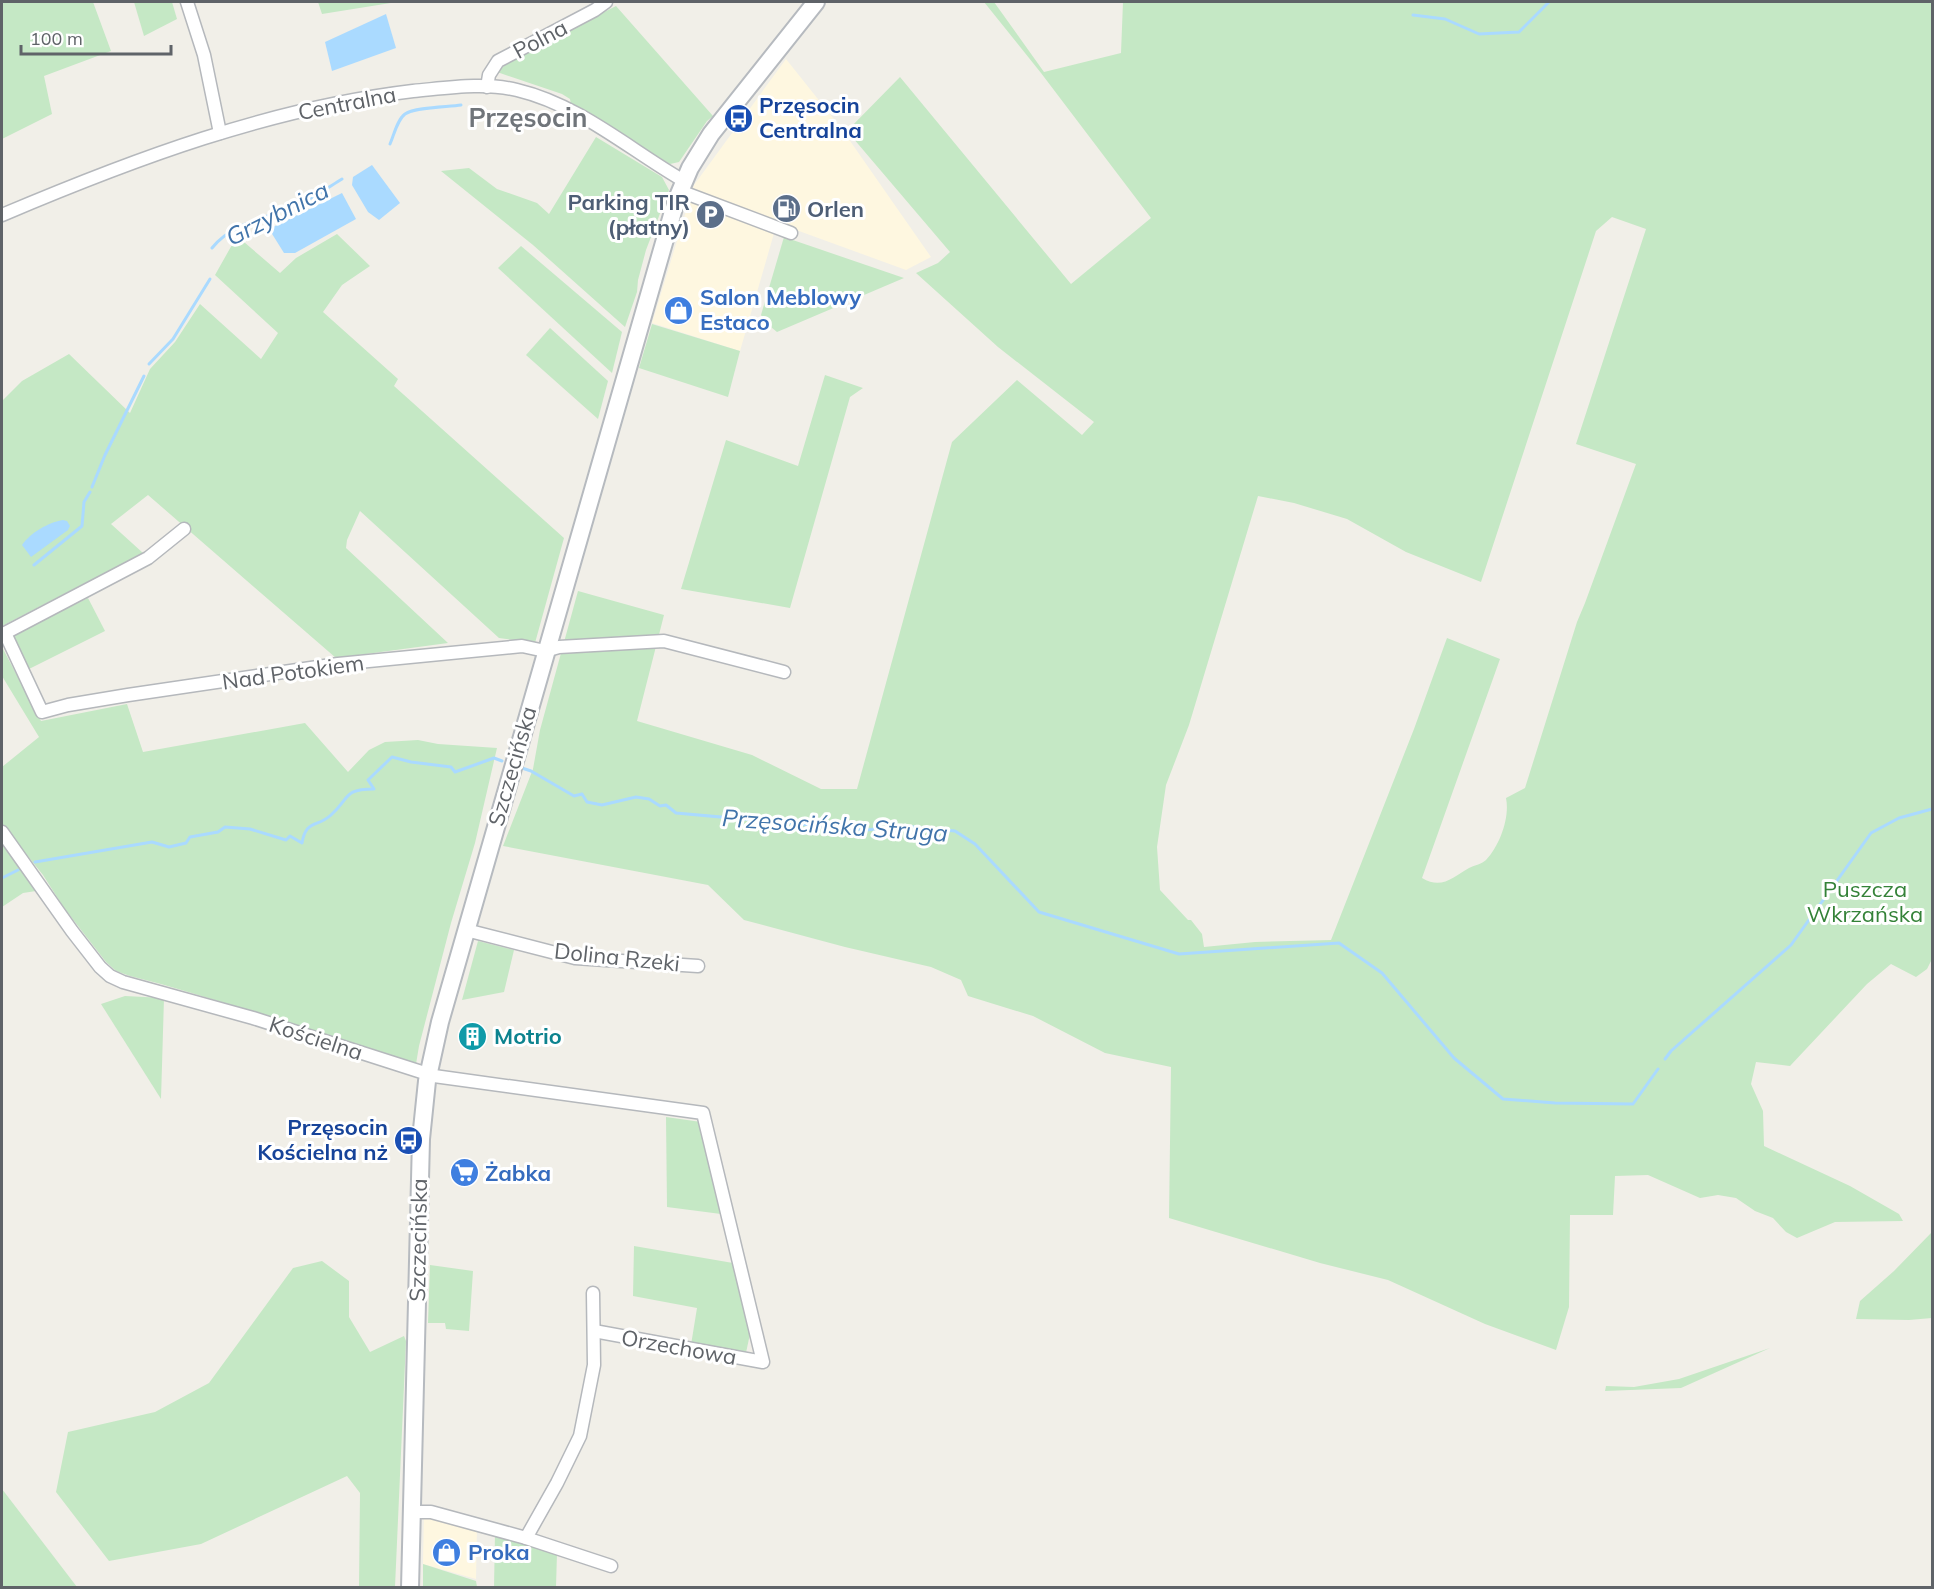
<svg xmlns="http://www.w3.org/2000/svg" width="1934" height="1589" font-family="Mulish,sans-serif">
<rect width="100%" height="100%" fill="#f1efe8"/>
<g fill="#fef7e0">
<path d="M786,59L841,128L931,257L906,270L777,223L740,351L652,323L694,185Z"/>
<path d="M424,1511L477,1527L476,1579L423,1564Z"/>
</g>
<g fill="#c5e8c5" fill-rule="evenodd">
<path d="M2,2H93L111,51L44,76L52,114L2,139Z"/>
<path d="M134,2H172L177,19L144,36Z"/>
<path d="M318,2H397L322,14Z"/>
<path d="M984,2H994L1044,72L1121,53L1123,2H1932V959L1927,969L1916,977L1891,964L1867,984L1790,1066L1756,1062L1751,1084L1763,1111L1764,1146L1850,1186L1899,1214L1903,1221L1835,1222L1797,1238L1786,1232L1773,1218L1755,1211L1736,1198L1718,1195L1700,1198L1648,1175L1615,1176L1613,1215H1570L1569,1307L1556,1350L1485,1324L1388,1280L1320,1263L1169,1218L1171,1067L1105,1053L1033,1016L968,996L961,980L931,967L845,947L744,920L708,885L503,846L533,769L540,730L578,591L664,615L637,721L752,755L821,789H857L952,442L1017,380L1082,435L1094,422L998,347L916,273L938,263L950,252L847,131L900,77L1071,284L1151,218L1041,73ZM1612,217L1646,229L1576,444L1636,464L1585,603L1577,622L1525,788L1506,798C1510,817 1500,845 1486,860C1482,864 1475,865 1469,868C1453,877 1442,890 1422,878L1500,659L1447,638L1414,729L1331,940L1255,942L1204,947L1202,934L1191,920H1188L1160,890L1157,847L1166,785L1189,725L1258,496L1294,503L1347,519L1406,552L1481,582L1596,231Z"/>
<path d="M616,6L713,116L707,121L679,162L670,164L571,105L570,99L562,94L497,72L511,60Z"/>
<path d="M596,137L662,177L669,190L646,250L638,280L637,292L625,327L533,245L441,171L469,168L497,189L537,203L549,214Z"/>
<path d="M337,234L370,266L342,285L323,312L398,379L394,386L564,538L535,643L499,638L360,511L347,540L346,548L448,643L336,658L148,495L111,524L143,553L2,626V401L22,381L69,354L130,413L150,369L175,342L200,304L261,359L278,333L215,275L237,236L280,273L296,258Z"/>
<path d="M784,237L904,278L777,332L766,323L761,315Z"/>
<path d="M521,246L622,332L612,373L498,268Z"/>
<path d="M652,324L740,351L728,397L639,368Z"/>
<path d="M550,328L608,381L598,419L526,355Z"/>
<path d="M825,375L863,388L850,397L790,608L681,589L726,440L798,466Z"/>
<path d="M88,598L105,631L27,670L11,643L14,634Z"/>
<path d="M2,647L41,721L127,704L143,752L305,723L348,772L369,750L385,742L418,740L438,744L497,748L475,843L451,923L419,1046L416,1064C320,1037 227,1000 130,976L116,971L106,962L64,908L43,875L2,824V767L39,737L2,676Z"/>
<path d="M2,842L36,891L23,893L2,907Z"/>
<path d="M478,941L514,950L504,992L462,1000Z"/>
<path d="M125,996L164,998L161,1099L101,1004Z"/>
<path d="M666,1117L701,1122L721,1214L667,1207Z"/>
<path d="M1932,1232V1318L1909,1320L1856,1319L1860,1301L1894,1271Z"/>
<path d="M634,1246L733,1263L750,1334L744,1362L690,1351L697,1308L633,1296Z"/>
<path d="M322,1261L349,1281V1317L370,1352L404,1336L406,1341L395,1587H359L360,1493L347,1476L201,1544L109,1561L56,1492L68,1432L155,1412L209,1383L293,1268Z"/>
<path d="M430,1265L473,1271L469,1331L446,1329L445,1323H428Z"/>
<path d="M1770,1348L1681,1388L1605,1391L1606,1386L1634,1387L1679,1379Z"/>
<path d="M2,1489L77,1587H2Z"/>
<path d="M495,1533L557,1553L556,1587L494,1588Z"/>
<path d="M423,1564L476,1581L477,1587H423Z"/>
</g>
<g fill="#aadaff">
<path d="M386,14L396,48L332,71L325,42Z"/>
<path d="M372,165L400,203L379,220L368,212L352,185L353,177Z"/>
<path d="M342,193L356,219L295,253H284L269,229Z"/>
<path d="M63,520L67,521L70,526L68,530L31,557L22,545C30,533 49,522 63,520Z"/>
</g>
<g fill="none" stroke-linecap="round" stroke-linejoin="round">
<g stroke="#aadaff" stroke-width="3">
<path d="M1413,15L1445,19L1479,34L1519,32L1549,2"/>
<path d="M390,144C394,135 397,120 405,114C415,107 448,107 461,105"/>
<path d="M212,248C233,221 273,217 302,203C316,196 329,187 342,179"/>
<path d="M149,364L173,339L210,279"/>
<path d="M92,487L105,455L144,376"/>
<path d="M34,565L82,526L84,502L90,492"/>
<path d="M522,768L531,771L574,796L582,794L587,802L602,805L636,797L649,799L660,806L666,805L676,813L866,830L903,826L955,831L975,844L1039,912L1179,954L1339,943L1382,973L1454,1058L1503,1099L1555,1103L1633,1104L1658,1069"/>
<path d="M35,862L152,842L169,847L186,843L190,837L218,832L225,827L250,829L286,840L290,836L302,843C306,819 317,828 331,815C350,798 343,789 374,789L368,780L392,757L411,762L451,767L455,772L494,758L502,761"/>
<path d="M2,878L18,870"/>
<path d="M1665,1059L1671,1051L1791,945L1871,833L1899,818L1932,809"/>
</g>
<defs>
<g id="street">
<path d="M187,2L204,55L220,133"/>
<path d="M487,87L489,75L498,61L595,10L606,2"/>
<path d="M680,191L791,233"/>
<path d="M2,215C134,159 270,108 413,91C447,88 484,82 517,90C580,105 630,150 684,181"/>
<path d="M184,529L148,558L5,633L42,712L68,705L128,695L338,664L522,646L545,651L559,647L664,641L784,672"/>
<path d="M2,832L72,931L100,967L110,976L123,982L253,1018L434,1076L703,1113L763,1362L594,1331"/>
<path d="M466,930L575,958L698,966"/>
<path d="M412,1512H431L526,1538L611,1566"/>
<path d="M526,1538L557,1483L580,1436L594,1365L593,1293"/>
</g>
<path id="secondary" d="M410,1588L421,1139L427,1081L440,1022L676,201L690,168L711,134L816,2"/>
</defs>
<use href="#street" stroke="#b5b8bc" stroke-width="15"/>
<use href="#secondary" stroke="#b6babf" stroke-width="20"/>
<use href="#street" stroke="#fff" stroke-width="12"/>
<use href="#secondary" stroke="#fff" stroke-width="16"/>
</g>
<defs>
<symbol id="bus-disc" viewBox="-11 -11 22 22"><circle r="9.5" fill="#1a4fb4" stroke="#fff"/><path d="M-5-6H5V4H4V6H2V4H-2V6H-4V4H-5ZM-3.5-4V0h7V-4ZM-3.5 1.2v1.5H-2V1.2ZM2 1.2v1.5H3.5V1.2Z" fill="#fff"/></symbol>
<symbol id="fuel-disc" viewBox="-11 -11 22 22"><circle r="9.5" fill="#5c6f8a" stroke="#fff"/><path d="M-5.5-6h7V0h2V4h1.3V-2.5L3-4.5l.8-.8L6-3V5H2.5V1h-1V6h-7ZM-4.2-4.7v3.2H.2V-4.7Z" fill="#fff"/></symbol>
<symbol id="parking-disc" viewBox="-11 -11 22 22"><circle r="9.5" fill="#5c6f8a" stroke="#fff"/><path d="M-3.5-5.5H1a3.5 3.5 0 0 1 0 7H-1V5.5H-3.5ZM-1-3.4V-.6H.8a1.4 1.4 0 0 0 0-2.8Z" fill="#fff"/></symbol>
<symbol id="shop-disc" viewBox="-11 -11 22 22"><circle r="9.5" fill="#3f7fe0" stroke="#fff"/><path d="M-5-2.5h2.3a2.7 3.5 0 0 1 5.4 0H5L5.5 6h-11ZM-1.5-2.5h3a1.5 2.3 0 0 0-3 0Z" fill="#fff"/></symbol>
<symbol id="building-disc" viewBox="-11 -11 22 22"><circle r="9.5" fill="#0f9aa8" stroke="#fff"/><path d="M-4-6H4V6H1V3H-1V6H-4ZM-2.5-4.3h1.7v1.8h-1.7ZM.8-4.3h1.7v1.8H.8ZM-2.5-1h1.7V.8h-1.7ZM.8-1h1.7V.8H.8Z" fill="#fff"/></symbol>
<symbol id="supermarket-disc" viewBox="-11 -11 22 22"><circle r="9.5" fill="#3f7fe0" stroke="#fff"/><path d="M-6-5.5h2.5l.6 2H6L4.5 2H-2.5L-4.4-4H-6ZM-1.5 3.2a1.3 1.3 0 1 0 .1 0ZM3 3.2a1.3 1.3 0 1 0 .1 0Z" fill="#fff"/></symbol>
</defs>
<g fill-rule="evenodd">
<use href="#bus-disc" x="722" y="102" width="33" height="33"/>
<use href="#fuel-disc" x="770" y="192" width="33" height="33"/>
<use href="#parking-disc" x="694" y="198" width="33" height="33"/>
<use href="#shop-disc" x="662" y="294" width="33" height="33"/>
<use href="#building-disc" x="456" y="1020" width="33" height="33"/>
<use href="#bus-disc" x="392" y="1124" width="33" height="33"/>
<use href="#supermarket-disc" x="448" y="1156" width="33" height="33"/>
<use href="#shop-disc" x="430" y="1536" width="33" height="33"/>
</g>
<g text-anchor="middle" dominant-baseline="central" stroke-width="6" stroke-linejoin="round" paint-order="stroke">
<g font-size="22" fill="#5f6368" stroke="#fff">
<text transform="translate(540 39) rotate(-28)">Polna</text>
<text transform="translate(347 103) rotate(-11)">Centralna</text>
<text transform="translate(293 672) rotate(-8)">Nad Potokiem</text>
<text transform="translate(512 766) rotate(-74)">Szczecińska</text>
<text transform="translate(617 957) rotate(6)">Dolina Rzeki</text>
<text transform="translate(316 1038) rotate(18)">Kościelna</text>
<text transform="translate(418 1240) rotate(-89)">Szczecińska</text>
<text transform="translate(679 1347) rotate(10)">Orzechowa</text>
</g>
<g font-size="22" font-weight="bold" fill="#164399" stroke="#fff" text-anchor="start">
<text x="759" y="105">Przęsocin<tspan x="759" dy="25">Centralna</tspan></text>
<text x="388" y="1127" text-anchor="end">Przęsocin<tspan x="388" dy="25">Kościelna nż</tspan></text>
</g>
<g font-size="22" font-weight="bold" fill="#4e5e75" stroke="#fff" text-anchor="end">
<text x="690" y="202">Parking TIR<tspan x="690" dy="25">(płatny)</tspan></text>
<text x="807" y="209" text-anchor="start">Orlen</text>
</g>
<g font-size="22" font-weight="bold" fill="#366cbe" stroke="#fff" text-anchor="start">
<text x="700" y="297">Salon Meblowy<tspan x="700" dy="25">Estaco</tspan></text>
<text x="485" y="1173">Żabka</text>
<text x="468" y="1552">Proka</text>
</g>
<g font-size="22" fill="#348238" stroke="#fff">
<text x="1865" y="889">Puszcza<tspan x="1865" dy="25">Wkrzańska</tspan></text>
</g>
<g font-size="22" font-weight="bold" fill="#0d838f" stroke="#fff" text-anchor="start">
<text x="494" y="1036">Motrio</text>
</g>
<g font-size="24" font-style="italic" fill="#4174aa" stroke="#fff">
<text transform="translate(277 213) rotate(-27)">Grzybnica</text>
<text transform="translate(835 825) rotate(4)">Przęsocińska Struga</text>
</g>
<g font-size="26" font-weight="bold" fill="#70757a" stroke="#fff">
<text x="528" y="117">Przęsocin</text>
</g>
</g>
<rect width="1934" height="1589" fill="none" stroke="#5f6368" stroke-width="6"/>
<path d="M21 45v9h150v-9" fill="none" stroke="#5f6368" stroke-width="3"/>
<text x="30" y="45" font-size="18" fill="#5f6368" stroke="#ffffff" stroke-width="4.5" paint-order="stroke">100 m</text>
</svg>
